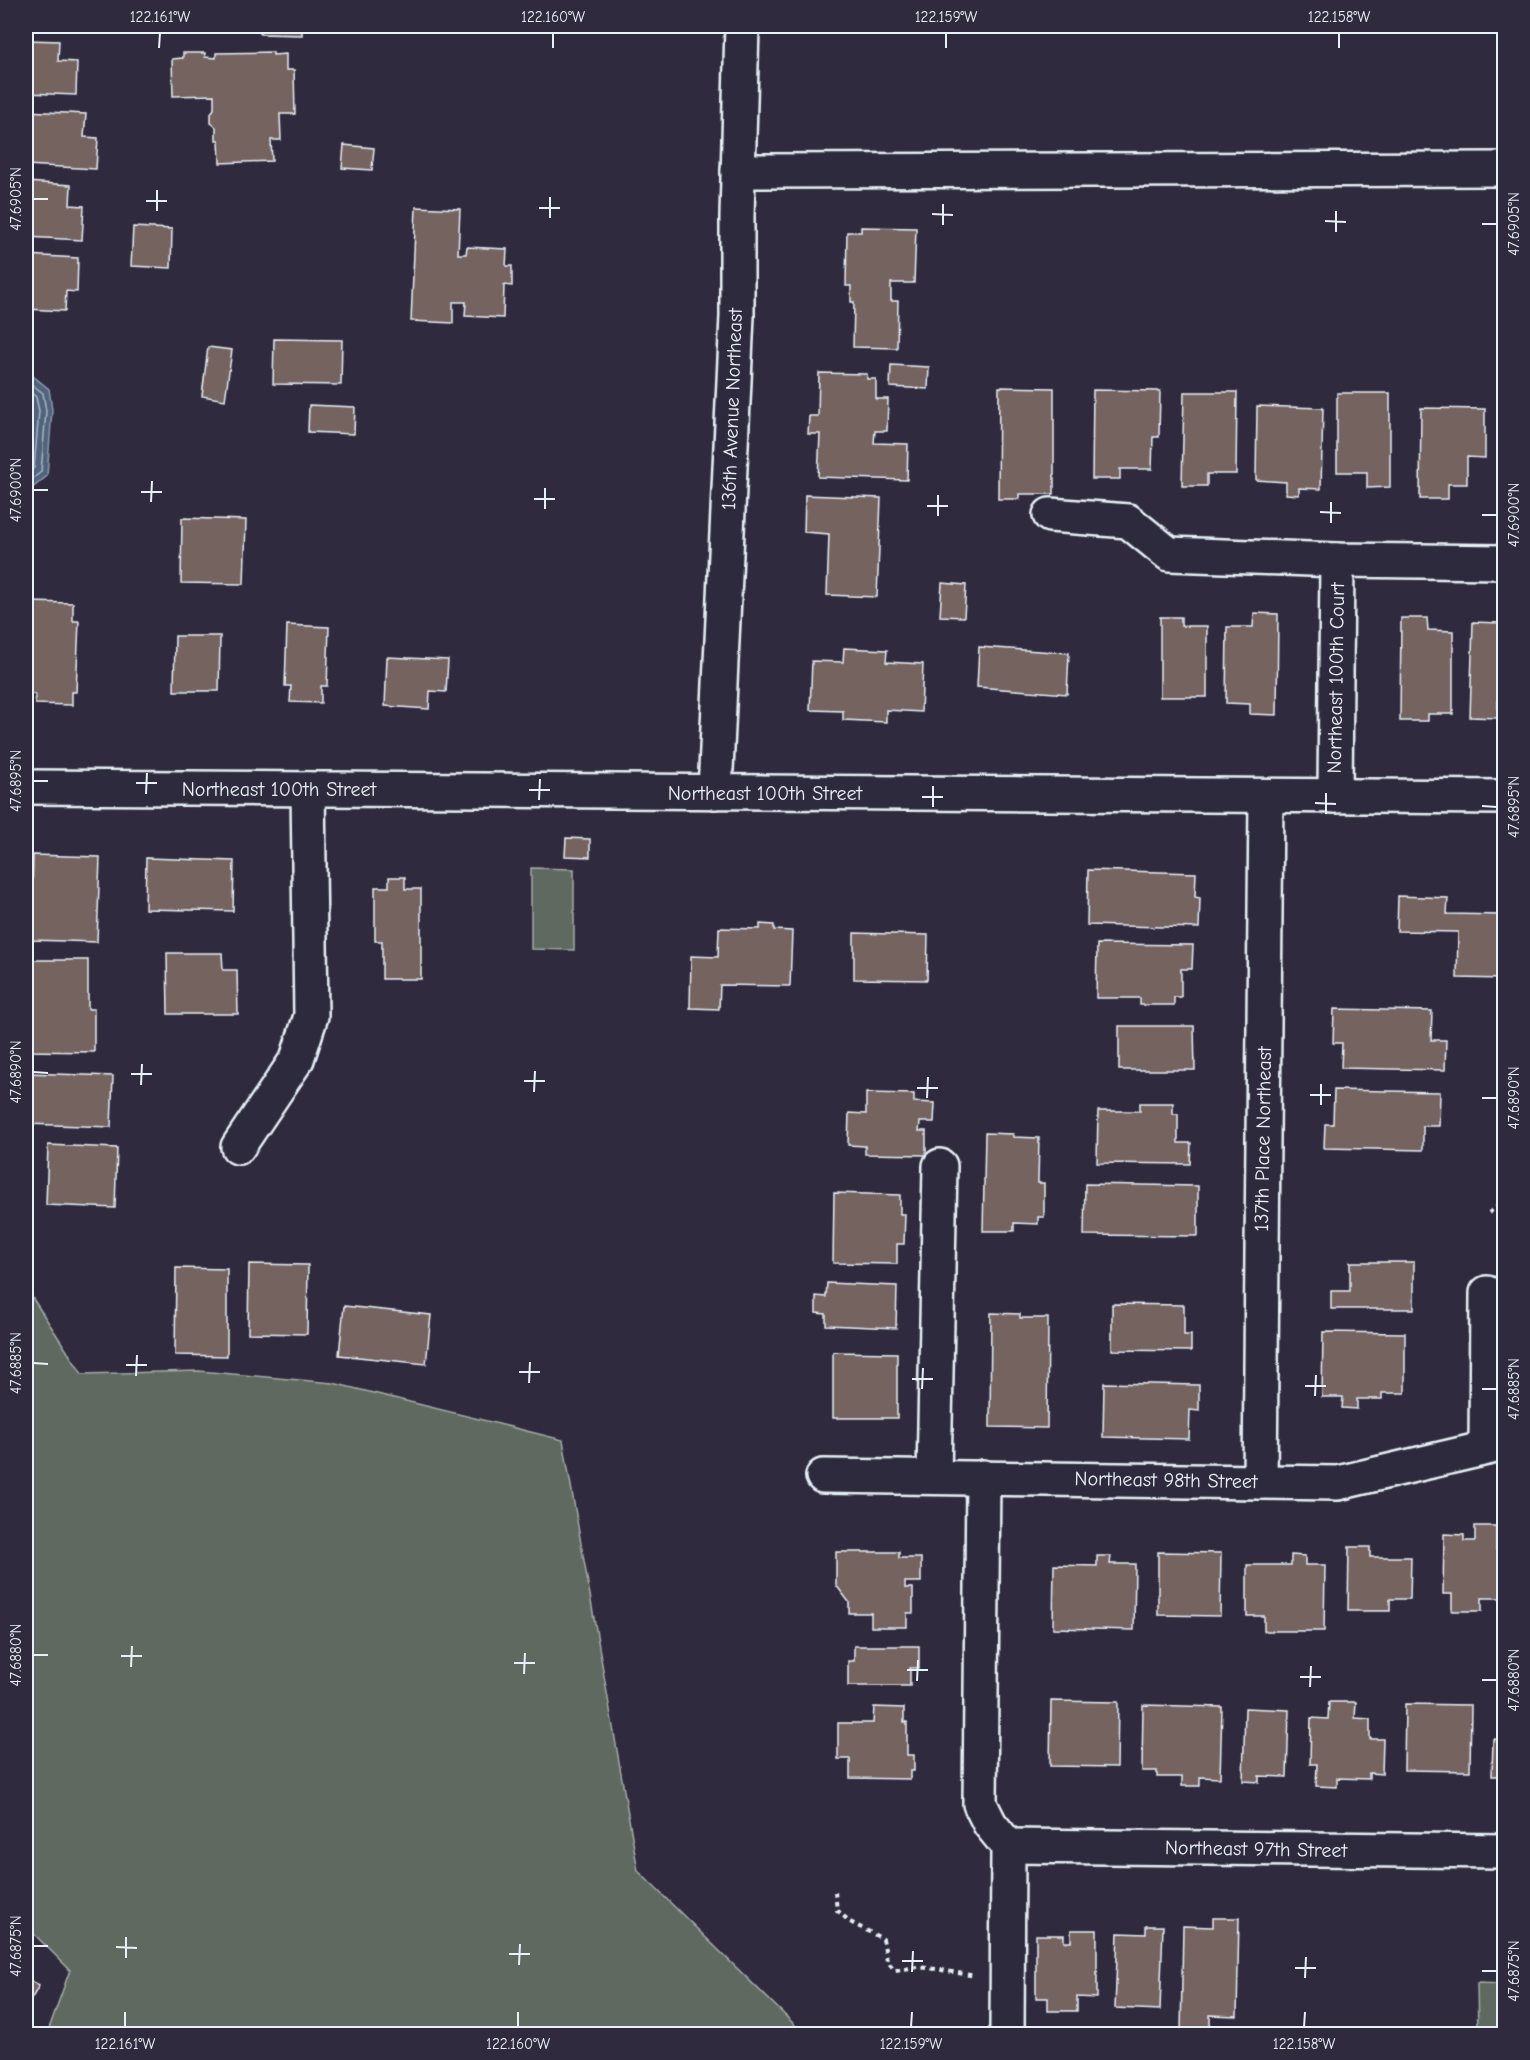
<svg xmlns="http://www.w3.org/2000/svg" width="1530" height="2060" font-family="'Comic Neue',sans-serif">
<rect width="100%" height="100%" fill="#2f2a3d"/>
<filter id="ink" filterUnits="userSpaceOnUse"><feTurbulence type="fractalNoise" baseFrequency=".0167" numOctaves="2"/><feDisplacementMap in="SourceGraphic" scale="12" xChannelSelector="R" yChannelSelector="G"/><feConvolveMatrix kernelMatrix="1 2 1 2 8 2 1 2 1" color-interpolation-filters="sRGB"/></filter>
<g filter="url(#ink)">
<g fill="#5f695e" stroke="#a4adab" stroke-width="1.5">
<path d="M531,868L574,869V950L531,949Z"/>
<path d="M26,1288L82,1374L199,1371L333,1383L563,1440L638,1871L804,2034H47L70,1970L26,1926Z"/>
<path d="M1477,1983L1504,1984V2034H1478Z"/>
</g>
<path fill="#51627b" stroke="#8d9bad" stroke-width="1.5" d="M26,374L34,377L49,389L52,410L47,476L31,489L26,490Z"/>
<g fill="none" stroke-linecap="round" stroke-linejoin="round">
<g stroke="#acb8c6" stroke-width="1.5">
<path d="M26,380L43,393L46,411L41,472L26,484"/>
<path d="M26,388L36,397L39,411L34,468L26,476"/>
<path d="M26,399C34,410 27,447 26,462"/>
</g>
</g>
<g fill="#746461" stroke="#e8f1f8" stroke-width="1.5">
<path d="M251,26H302V35L260,34V26Z"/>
<path d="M26,40L59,41L58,61L77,62L76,95L26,93Z"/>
<path d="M273,52V55L286,54V70H294L295,114H280L281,140H271L272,161L220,163L219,140H216V127L211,123V113L214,109V95L173,96L172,59L183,58V53H205V57L216,58V53Z"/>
<path d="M26,111L86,114L84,137L98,138L96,169L26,165Z"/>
<path d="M344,145L374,148L372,170L342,168Z"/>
<path d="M26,182L71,185L70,205L84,206L82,240L26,237Z"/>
<path d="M416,207L460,209L458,254H466L467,247L507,249L506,266H512V286L504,285L503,318L465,316L466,302H453V323L411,321Z"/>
<path d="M133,227L172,229L171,268L131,266Z"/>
<path d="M861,227L916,228L914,283H891V301H898L897,348L853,347L854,302H851V286H846L847,232H861Z"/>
<path d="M26,255L78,258L77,292L66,291L65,311L26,309Z"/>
<path d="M274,339L342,340L341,385L273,384Z"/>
<path d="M208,347L232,350L225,400L202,396Z"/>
<path d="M891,365L929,367L928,389L890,387Z"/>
<path d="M819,373L867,374V379H876V399H888L887,431H875L874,443L908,444L907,480L818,477L820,434H808L809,416H818Z"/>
<path d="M999,387L1054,388V494H1019V499H998Z"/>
<path d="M1093,390L1160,391L1159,437H1153L1152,469H1120V479H1092Z"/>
<path d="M1184,392H1237L1236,474H1207V486H1182Z"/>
<path d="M1337,393H1390V487L1367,488V472H1337Z"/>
<path d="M309,405L355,407L354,434L308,432Z"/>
<path d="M1257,406L1323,408L1321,489L1299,488V495L1286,494V482L1256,480Z"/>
<path d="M1421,408L1485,409V458L1467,457V484H1448V499H1420Z"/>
<rect x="1502" y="414" width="2" height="70"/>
<path d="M805,495L881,498L877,597L827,595L829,534L804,532Z"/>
<path d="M182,518L246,520L244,584L181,583Z"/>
<path d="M942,583L966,585L964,617L940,616Z"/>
<path d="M26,602L73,603V621H79L76,692H72V705L35,704V694H26Z"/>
<path d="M1254,613L1278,614L1277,715L1250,714V704L1226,703L1227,627H1253Z"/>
<path d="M1501,613H1504V692H1498V718L1470,717L1473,622L1500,623Z"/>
<path d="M1160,617H1181V626H1207V697H1160Z"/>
<path d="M1401,618H1427L1428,630L1453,631V714H1428V721H1400Z"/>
<path d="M287,625L329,627L327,686H321V703L290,702L291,686H285Z"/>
<path d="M175,636H220L219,691H174Z"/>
<path d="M979,647L1069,653L1067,694L977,687Z"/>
<path d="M844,648L887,650L886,662L923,664L921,712L886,710V722L843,720V711L810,710L812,661L843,662Z"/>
<path d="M387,657L448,660L446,692L430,691L429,709L385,706Z"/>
<path d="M566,838L590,839V857L565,856Z"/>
<path d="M33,855L100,857L97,942L31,940Z"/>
<path d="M146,858L234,861L233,911L145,909Z"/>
<path d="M1088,870L1196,873L1195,897L1200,898L1199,928L1087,925Z"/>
<path d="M389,877H405V889H421V979H382V941H375V887H389Z"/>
<path d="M1398,896L1448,898L1447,914L1504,915V979L1457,978L1458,932L1397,931Z"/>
<path d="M760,924L774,925V930L792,931L790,986L720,985L719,1009L690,1008L691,956L718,957L719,928L760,929Z"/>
<path d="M854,933L928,935L927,980L854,979Z"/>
<path d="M1097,944L1193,945L1192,969H1181V997H1174V1005H1140V998H1096Z"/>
<path d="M167,953H222L223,970H237L238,1014H168Z"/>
<path d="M26,960H88V1009H94V1052L26,1051Z"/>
<path d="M1334,1009L1432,1011L1431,1040H1446L1445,1070L1341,1068L1342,1043H1333Z"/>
<path d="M1119,1026H1194L1195,1070H1119Z"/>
<path d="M26,1073L113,1076L111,1127L26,1124Z"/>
<path d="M1334,1090L1440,1092L1439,1126H1423V1150L1324,1148L1325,1124H1333Z"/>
<path d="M866,1093L914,1094V1102L935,1103L934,1122H920L919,1131H926V1155L865,1154V1146L848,1145L849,1113L866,1114Z"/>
<path d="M1140,1103H1173V1114H1178V1143H1191L1190,1164L1097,1163L1098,1111H1140Z"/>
<path d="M985,1133L1013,1134V1137L1039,1138L1038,1183H1044V1217H1038V1224L1014,1223V1231H983Z"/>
<path d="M48,1145L117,1148L115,1208L46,1205Z"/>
<path d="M1085,1184L1198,1186V1236L1084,1235Z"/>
<path d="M834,1193L900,1195V1214H905L904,1244H897V1264L833,1263Z"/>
<path d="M1350,1262H1414V1309H1331V1291H1350Z"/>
<path d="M249,1264L308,1265L307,1334L248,1333Z"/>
<path d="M176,1268L227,1269V1356L175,1355Z"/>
<path d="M827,1283L897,1286L896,1328L826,1325V1314L816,1313V1296L826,1297Z"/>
<path d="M1112,1304L1184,1305V1335H1191V1351L1112,1350Z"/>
<path d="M344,1306L431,1315L426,1364L339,1355Z"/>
<path d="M991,1313L1020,1314V1318H1048L1047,1428L990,1427Z"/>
<path d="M1323,1332L1405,1333V1393H1382V1399H1357V1409L1342,1408L1343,1397H1322Z"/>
<path d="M833,1352L897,1353V1418H833Z"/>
<path d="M1104,1383L1199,1385V1411L1190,1410L1189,1439L1103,1437Z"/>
<path d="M1475,1526H1496V1550H1504L1503,1598H1482V1611H1452V1594H1443L1444,1534L1464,1535V1541H1475Z"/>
<path d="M1349,1547H1370V1557H1411L1410,1599H1390V1611H1348Z"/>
<path d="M836,1552H899V1558H921V1582H905V1588H913V1613H907V1627H871V1613H849V1602L836,1585Z"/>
<path d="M1158,1552L1221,1553L1220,1616L1158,1615Z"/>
<path d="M1291,1555L1305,1556V1565H1325L1324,1631H1264V1616H1247V1565H1291Z"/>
<path d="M1097,1556H1111L1110,1564H1135L1134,1630L1053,1628L1054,1565L1097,1566Z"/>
<path d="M854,1646H919V1668H910V1686H848V1661H854Z"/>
<path d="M1051,1701L1118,1702L1117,1767L1050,1766Z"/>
<path d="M1329,1702H1356L1355,1718L1370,1719V1739H1383L1382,1774L1369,1773V1779L1337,1778V1787L1316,1786L1317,1764H1310L1311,1718L1328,1719Z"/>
<path d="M1405,1704L1471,1705L1470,1771L1404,1770Z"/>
<path d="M1143,1705L1222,1707L1220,1778L1200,1777V1786H1182V1777H1157V1771H1142Z"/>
<path d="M874,1707L904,1708V1722H907V1755H914V1771H910V1779L850,1778V1759H838V1723H873Z"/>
<path d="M1245,1708L1289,1710L1287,1777L1259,1776V1782L1243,1781Z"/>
<path d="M1493,1739L1504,1740V1776H1492Z"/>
<path d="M1213,1918H1239L1237,2016L1210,2015V2032H1181L1183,1926L1213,1927Z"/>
<path d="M1146,1926H1163L1160,2010L1115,2008L1118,1933L1146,1934Z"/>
<path d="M1071,1930H1097V1998L1077,1997V2011H1048V1998H1036V1935H1064V1942H1071Z"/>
<path d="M26,1978L39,1986L26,2008Z"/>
</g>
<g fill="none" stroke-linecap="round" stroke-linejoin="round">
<defs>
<g id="minor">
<path d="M738,171L1504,169"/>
<path d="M1050,515L1128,521L1169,554L1337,560L1504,562"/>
<path d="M26,787L1504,797"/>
<path d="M715,792L737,316V216L742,26"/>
<path d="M1335,796L1337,560"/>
<path d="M238,1147L297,1059L311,1016L308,789"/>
<path d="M1486,1448L1487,1293"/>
<path d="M823,1476L1338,1483L1504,1444"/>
<path d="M934,1477L940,1166"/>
<path d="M983,1477L980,1804L990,1824L1008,1846L1007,2034"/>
<path d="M1260,1482L1266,796"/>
<path d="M1008,1846L1504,1851"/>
</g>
</defs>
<use href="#minor" stroke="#e8f1f8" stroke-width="38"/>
<g stroke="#e8f1f8" stroke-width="4" stroke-dasharray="4.5 4.5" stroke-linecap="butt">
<path d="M1489,1213L1504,1199"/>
<path d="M835,1892L837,1910L850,1922L883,1939L887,1961L895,1970L918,1967L936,1969L975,1976"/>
</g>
<use href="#minor" stroke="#2f2a3d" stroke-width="33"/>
</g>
</g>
<path fill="none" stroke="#e8f1f8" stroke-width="2" d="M159,48L160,33M553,48V33M946,48V33M1339,48V33M33,199H48M146,201H167M539,208H560M157,211V190M932,214L953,215M550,218V197M1325,221L1346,222M1482,224H1497M943,225V204M1336,232V211M33,490H48M141,492H162M534,499H555M151,502L152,481M927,506H948M545,509V488M1320,512L1341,513M1482,515H1497M938,516V495M1331,523V502M33,781H48M136,783H157M529,790H550M146,794L147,773M922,797H943M539,800L540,779M1315,803L1336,804M1482,806L1497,807M933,807V786M1326,814V793M33,1072L48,1073M131,1074H152M524,1081H545M141,1085L142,1064M917,1088H938M534,1092L535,1071M1310,1095H1331M927,1098L928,1077M1482,1098H1497M1321,1105V1084M33,1363L48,1364M126,1365H147M519,1372H540M136,1376L137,1355M912,1379H933M529,1383L530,1362M1305,1386H1326M922,1389L923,1368M1482,1389H1497M1315,1396L1316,1375M33,1655H48M121,1656H142M514,1663H535M131,1667L132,1646M907,1670H928M524,1674L525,1653M1300,1677H1321M1482,1680H1497M917,1681L918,1660M1310,1687L1311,1666M33,1946H48M116,1947L137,1948M509,1954H530M126,1958V1937M902,1961H923M519,1965L520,1944M1295,1968H1316M1482,1971H1497M912,1972L913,1951M1305,1978L1306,1957M125,2027V2012M518,2027V2012M911,2027L912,2012M1304,2027L1305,2012"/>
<g text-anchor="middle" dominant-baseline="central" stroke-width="6" stroke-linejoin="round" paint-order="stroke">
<g font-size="20" fill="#e8f1f8" stroke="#2f2a3d">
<text transform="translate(732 409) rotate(-88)">136th Avenue Northeast</text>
<text transform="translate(1336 678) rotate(-89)">Northeast 100th Court</text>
<text x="279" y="789">Northeast 100th Street</text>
<text x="765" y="793">Northeast 100th Street</text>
<text transform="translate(1263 1139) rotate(-89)">137th Place Northeast</text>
<text transform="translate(1166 1480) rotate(1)">Northeast 98th Street</text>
<text transform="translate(1256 1849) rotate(1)">Northeast 97th Street</text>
</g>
</g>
<rect width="1530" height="2060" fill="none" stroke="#2f2a3d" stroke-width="66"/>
<rect x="33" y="33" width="1464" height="1994" fill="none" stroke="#e8f1f8" stroke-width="2"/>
<g font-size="15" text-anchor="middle" fill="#e8f1f8">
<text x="160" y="22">122.161°W</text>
<text x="553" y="22">122.160°W</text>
<text x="946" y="22">122.159°W</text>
<text x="1339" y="22">122.158°W</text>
<text transform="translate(16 199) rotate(-90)" y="5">47.6905°N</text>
<text transform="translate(1514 224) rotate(-90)" y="5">47.6905°N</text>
<text transform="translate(16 490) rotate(-90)" y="5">47.6900°N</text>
<text transform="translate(1514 515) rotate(-90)" y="5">47.6900°N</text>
<text transform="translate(16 781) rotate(-90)" y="5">47.6895°N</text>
<text transform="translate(1514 807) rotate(-90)" y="5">47.6895°N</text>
<text transform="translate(16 1072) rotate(-90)" y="5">47.6890°N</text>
<text transform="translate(1514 1098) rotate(-90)" y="5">47.6890°N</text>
<text transform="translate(16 1363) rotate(-90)" y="5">47.6885°N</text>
<text transform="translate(1514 1389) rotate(-90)" y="5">47.6885°N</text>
<text transform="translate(16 1655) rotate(-90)" y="5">47.6880°N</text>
<text transform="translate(1514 1680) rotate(-90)" y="5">47.6880°N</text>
<text transform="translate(16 1946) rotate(-90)" y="5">47.6875°N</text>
<text transform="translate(1514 1971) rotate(-90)" y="5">47.6875°N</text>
<text x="125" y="2049">122.161°W</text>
<text x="518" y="2049">122.160°W</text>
<text x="911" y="2049">122.159°W</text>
<text x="1304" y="2049">122.158°W</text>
</g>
</svg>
